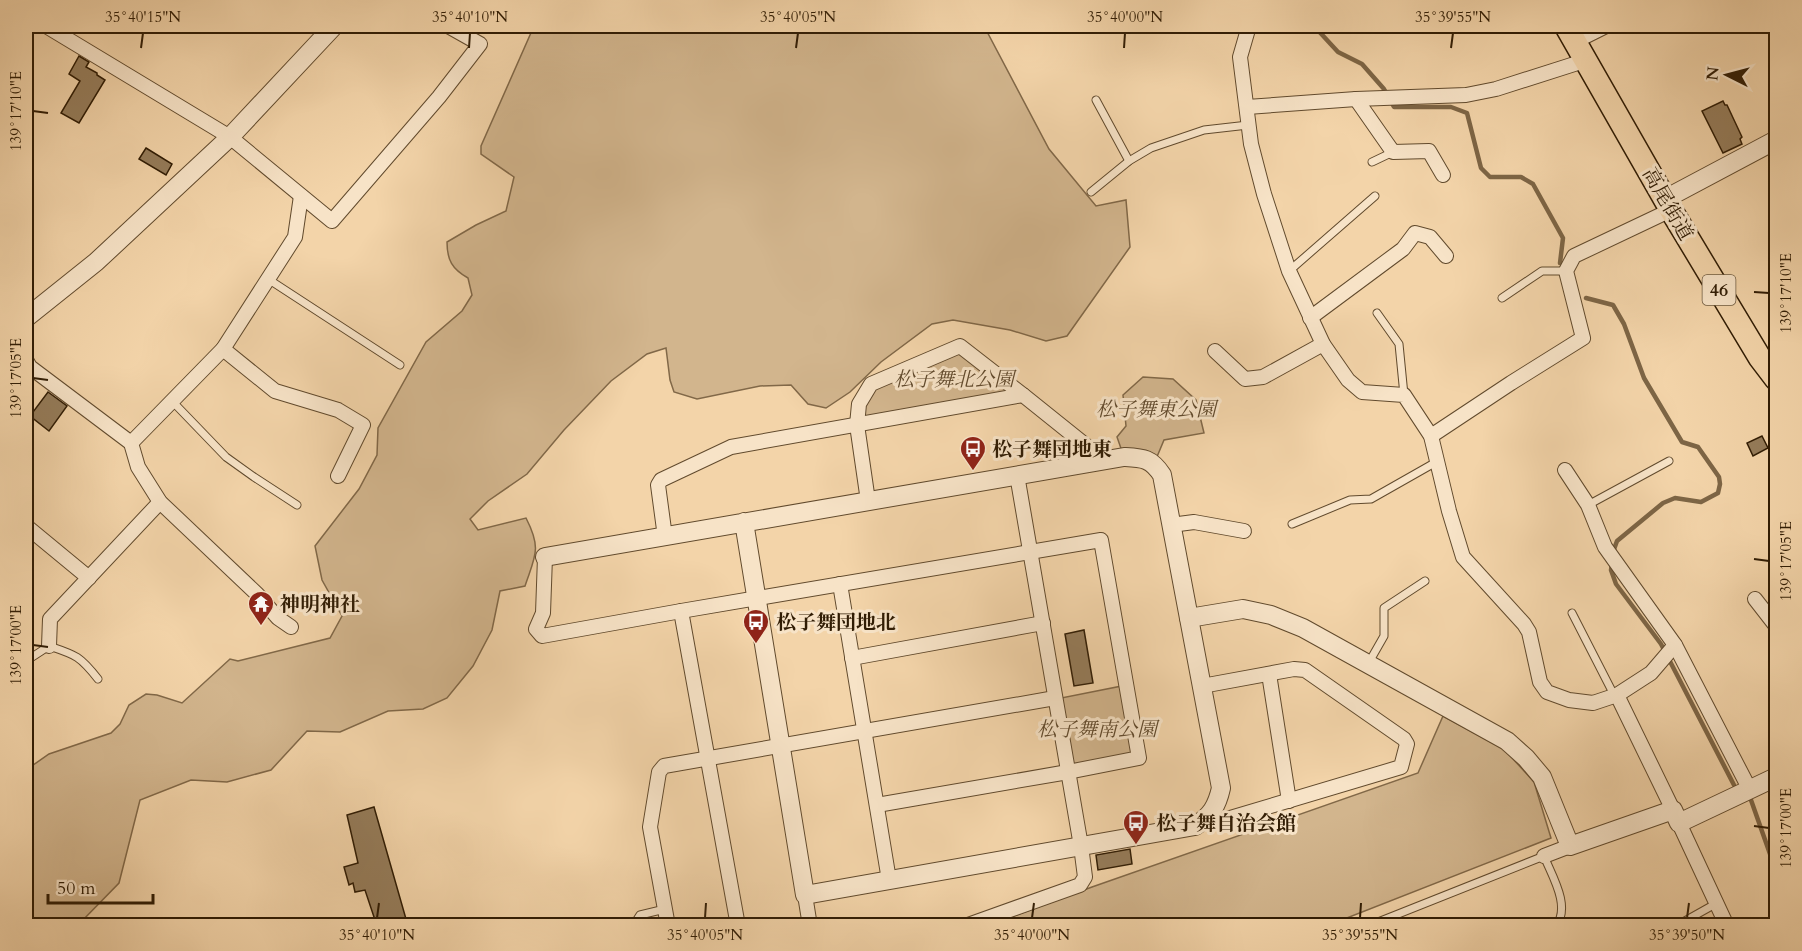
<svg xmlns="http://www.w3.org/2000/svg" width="1802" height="951" font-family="Cardo,'Noto Serif JP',serif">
<rect width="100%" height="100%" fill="#f3d4a9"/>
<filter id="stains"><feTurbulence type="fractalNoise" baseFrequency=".00333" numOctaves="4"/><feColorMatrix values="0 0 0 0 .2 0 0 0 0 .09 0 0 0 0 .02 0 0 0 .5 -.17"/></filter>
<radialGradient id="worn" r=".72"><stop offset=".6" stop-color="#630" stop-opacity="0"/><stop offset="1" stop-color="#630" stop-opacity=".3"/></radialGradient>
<g fill="#d2b58d" stroke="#816848" stroke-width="1.5">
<path d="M534,26H984L1049,149L1096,206L1126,200L1130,247L1067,336L1046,341L1010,330L953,320L932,324L881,362L850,392L826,408L808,404L791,385L760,386L697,399L674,392L670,380L666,348L647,354L611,381L564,430L527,474L488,501L470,519L478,530L526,518C542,549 535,556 525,586L500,591L492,630L473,666L447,698L423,709L388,711L340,732L307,731L271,770L227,782L191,780L140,800L119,883L80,923H29L26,925V770L49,754L111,733L120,724L129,705L146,694L157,695L182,703L230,659L238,661L330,638L342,616L322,580L315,546L359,489L377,455L378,428L426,342L462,311L472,295L468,278C452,269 447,260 447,242L476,225L506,211L514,177L481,154V146Z"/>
<path d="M960,346L1023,395L857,425L871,384Z"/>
<path d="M1143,377L1173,379L1196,400L1204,433L1164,440L1154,464L1124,457L1117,437L1126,426L1123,395Z"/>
<path d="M1127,685L1139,758L1068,772L1056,699Z"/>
<path d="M1443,716L1504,749L1534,782L1551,838L1329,925L987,926L1092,887L1418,773Z"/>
</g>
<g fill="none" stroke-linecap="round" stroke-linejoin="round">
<g stroke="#7d6545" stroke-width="4.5">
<path d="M1314,26L1338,52L1362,64L1384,89L1394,107H1451L1467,113L1481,168L1490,177H1521L1533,184L1563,238L1560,263"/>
<path d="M1586,298L1613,305L1624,324L1644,378L1682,442L1698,447L1719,477L1720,484L1718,493L1701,502L1675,498L1663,503L1617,541L1613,552"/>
<path d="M1612,563L1611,570L1616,584L1661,644L1734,785"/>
<path d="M1751,800L1776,871"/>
</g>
</g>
<g fill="#957c5a" stroke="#301c04" stroke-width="1.5">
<path d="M79,56L89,62L86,67L97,73V75L105,80L79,123L61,113L80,81L69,74Z"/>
<path d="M1723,101L1725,105H1727L1742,137L1740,139L1742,144L1723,153L1702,111Z"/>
<path d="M146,148L172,164L166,175L139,159Z"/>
<path d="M48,392L67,406L49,431L30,416Z"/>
<path d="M1762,436L1768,448L1753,456L1747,443Z"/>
<path d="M1084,630L1093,683L1074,686L1065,634Z"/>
<path d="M374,807L408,926H377L365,890L355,892L353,883L349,885L344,867L358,863L347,815Z"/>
<path d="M1130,849L1132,864L1098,870L1096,855Z"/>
</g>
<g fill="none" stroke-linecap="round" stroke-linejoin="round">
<defs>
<g id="service">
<path d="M1096,100L1129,161"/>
<path d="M1372,162L1393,152"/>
<path d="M1091,192L1129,161L1151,148L1204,130L1248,125"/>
<path d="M1289,271L1375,196"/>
<path d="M268,279L400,365"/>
<path d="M1502,298L1542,271H1566"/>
<path d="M1377,313L1399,344L1404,395"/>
<path d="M172,401L226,457L254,477L297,505"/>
<path d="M1588,505L1669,461"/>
<path d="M1292,524L1350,500L1371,499L1438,461"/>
<path d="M1572,613L1614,695"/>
<path d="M26,661L49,646C76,655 80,656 98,679"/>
<path d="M1368,664L1384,636V608L1425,581"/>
<path d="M633,926L640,915L665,909"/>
<path d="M1368,926L1544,856C1552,876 1571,906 1556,926"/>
<path d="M1676,926L1717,903"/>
</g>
<g id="minor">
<path d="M46,26L230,137L332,221L439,97L480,44L448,26"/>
<path d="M1249,26L1240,57L1251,144L1264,194L1289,271L1323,344L1348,380L1362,392L1404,395L1431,436L1449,511L1463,557L1524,624L1529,632L1540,682L1547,692L1569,700L1593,703L1617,695L1651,673L1675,645"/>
<path d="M1576,41L1606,26"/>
<path d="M1356,99L1393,152L1429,151L1443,175"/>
<path d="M1247,107L1356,99L1466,95L1496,89L1587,60"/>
<path d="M1310,318L1403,249L1415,233L1430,237L1446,256"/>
<path d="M223,349L275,391L338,410L363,425L338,476"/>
<path d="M1215,351L1245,379L1263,377L1323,344"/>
<path d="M26,360L30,367L131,443L138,467L160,502L257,594L278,618L291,627"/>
<path d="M1431,436L1511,383L1583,338L1566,271L1574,256L1671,210"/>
<path d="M131,443L223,349L295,237L301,196"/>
<path d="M1565,470L1588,505L1605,547L1675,645L1750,790"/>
<path d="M868,501L857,425L859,404L871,384L960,346L1023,395"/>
<path d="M1171,525L1194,522L1244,531"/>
<path d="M26,526L89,578"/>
<path d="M665,537L658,485L661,480L731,447L1023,395L1104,460"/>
<path d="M545,557L543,613L536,629L542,636L681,611L1101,540L1139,758L1068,772L877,805"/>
<path d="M840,584L889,880"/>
<path d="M1755,599L1776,626"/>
<path d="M681,611L738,926"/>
<path d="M49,646L50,619L160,502"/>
<path d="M852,658L1043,623"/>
<path d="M1269,674L1289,801"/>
<path d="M1202,686L1294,669L1305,670L1404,739L1407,744L1401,767L1227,819L1205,820"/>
<path d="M1617,695L1673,810"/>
<path d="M1679,823L1727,926"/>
<path d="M1544,856L1570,846"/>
<path d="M805,895L810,926"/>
<path d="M668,926L650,827L659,772L664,766L1055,698"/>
<path d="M965,926L1080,885L1085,877L1081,846L1017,475"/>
</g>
<g id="tertiary">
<path d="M1665,199L1776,140"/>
<path d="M26,318L96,262L230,137L334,26"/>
<path d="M545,557L1124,457C1143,458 1151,458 1162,475L1221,788C1217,806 1211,816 1195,826L805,895L744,522"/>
<path d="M1189,618L1243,609L1271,615L1303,628L1507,741L1526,758L1542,777L1570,846L1673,810L1679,823L1776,777"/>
</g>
<path id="primary" d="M1566,26L1671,210L1760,358L1776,379"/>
</defs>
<use href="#service" stroke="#614a2d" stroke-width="9"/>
<use href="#minor" stroke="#614a2d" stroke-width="16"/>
<use href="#tertiary" stroke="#614a2d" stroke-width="20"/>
<use href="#primary" stroke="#301c04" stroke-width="25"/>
<use href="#service" stroke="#f7e3c7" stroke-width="7"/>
<use href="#minor" stroke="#f7e3c7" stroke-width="14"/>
<use href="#tertiary" stroke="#f7e3c7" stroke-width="18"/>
<use href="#primary" stroke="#f3d4a9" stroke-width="22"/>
</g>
<path fill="none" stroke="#301c04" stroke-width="2" d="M141,48L143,33M469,48L470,33M796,48L798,33M1124,48L1125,33M1451,48L1453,33M33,111L48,113M1754,292L1769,293M33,378L48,380M1754,559L1769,561M33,645L48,647M1754,826L1769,828M377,918L379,903M705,918L706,903M1032,918L1034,903M1360,918L1361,903M1687,918L1689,903"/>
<defs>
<symbol id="bus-pin" viewBox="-11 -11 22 30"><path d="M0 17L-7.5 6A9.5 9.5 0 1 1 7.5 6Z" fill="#8f2418" stroke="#f7e3c7"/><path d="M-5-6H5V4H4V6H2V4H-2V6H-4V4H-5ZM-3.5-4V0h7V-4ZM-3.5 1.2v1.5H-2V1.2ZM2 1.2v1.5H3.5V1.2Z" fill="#fff"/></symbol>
<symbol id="temple-pin" viewBox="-11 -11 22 30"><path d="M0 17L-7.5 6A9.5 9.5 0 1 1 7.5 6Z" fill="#8f2418" stroke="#f7e3c7"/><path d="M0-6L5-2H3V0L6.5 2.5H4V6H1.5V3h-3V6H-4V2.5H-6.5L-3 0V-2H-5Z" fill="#fff"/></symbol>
</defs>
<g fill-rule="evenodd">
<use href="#bus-pin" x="958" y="434" width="30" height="40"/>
<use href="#temple-pin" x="246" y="589" width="30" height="40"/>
<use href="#bus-pin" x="741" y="607" width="30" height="40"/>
<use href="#bus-pin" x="1121" y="808" width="30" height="40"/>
</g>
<g text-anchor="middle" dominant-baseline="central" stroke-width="6" stroke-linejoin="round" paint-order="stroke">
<rect fill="#f7e3c7" stroke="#6c583e" stroke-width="1.5" x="1702.5" y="275" width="33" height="30" rx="4.5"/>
<g font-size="18" font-weight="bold" fill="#301c04">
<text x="1719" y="290">46</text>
</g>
<g font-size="20" fill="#301c04" stroke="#f7e3c7">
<text transform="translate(1668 204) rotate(60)">高尾街道</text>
</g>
<g font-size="20" font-style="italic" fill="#614a2d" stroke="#f7e3c7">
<text x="954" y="379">松子舞北公園</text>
<text x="1156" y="409">松子舞東公園</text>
<text x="1097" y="729">松子舞南公園</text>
</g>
<g font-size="20" font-weight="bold" fill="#301c04" stroke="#f7e3c7" text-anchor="start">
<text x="992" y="449">松子舞団地東</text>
<text x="280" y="604">神明神社</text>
<text x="776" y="622">松子舞団地北</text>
<text x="1156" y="823">松子舞自治会館</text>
</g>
</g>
<rect width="1802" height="951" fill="none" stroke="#f3d4a9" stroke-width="66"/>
<g transform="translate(1727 75) rotate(276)" stroke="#f7e3c7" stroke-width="4.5" paint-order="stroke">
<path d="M0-4.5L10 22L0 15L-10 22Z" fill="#301c04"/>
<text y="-9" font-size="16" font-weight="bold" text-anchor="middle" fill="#301c04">N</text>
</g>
<path d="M48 894v9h105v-9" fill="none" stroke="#301c04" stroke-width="3"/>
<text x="57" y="894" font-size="18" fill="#301c04" stroke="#f7e3c7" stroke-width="4.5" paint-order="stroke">50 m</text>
<rect x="33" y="33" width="1736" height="885" fill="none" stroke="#301c04" stroke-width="2"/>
<g font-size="15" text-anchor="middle" fill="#301c04">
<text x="143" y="22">35°40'15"N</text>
<text x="470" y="22">35°40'10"N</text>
<text x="798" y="22">35°40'05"N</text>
<text x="1125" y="22">35°40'00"N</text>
<text x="1453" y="22">35°39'55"N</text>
<text transform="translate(16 111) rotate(-90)" y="5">139°17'10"E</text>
<text transform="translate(1786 293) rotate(-90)" y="5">139°17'10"E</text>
<text transform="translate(16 378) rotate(-90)" y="5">139°17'05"E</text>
<text transform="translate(1786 561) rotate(-90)" y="5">139°17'05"E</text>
<text transform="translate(16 645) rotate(-90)" y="5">139°17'00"E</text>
<text transform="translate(1786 828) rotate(-90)" y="5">139°17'00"E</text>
<text x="377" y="940">35°40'10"N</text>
<text x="705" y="940">35°40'05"N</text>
<text x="1032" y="940">35°40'00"N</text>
<text x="1360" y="940">35°39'55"N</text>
<text x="1687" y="940">35°39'50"N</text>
</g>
<rect width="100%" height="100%" filter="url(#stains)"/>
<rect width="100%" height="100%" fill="url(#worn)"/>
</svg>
